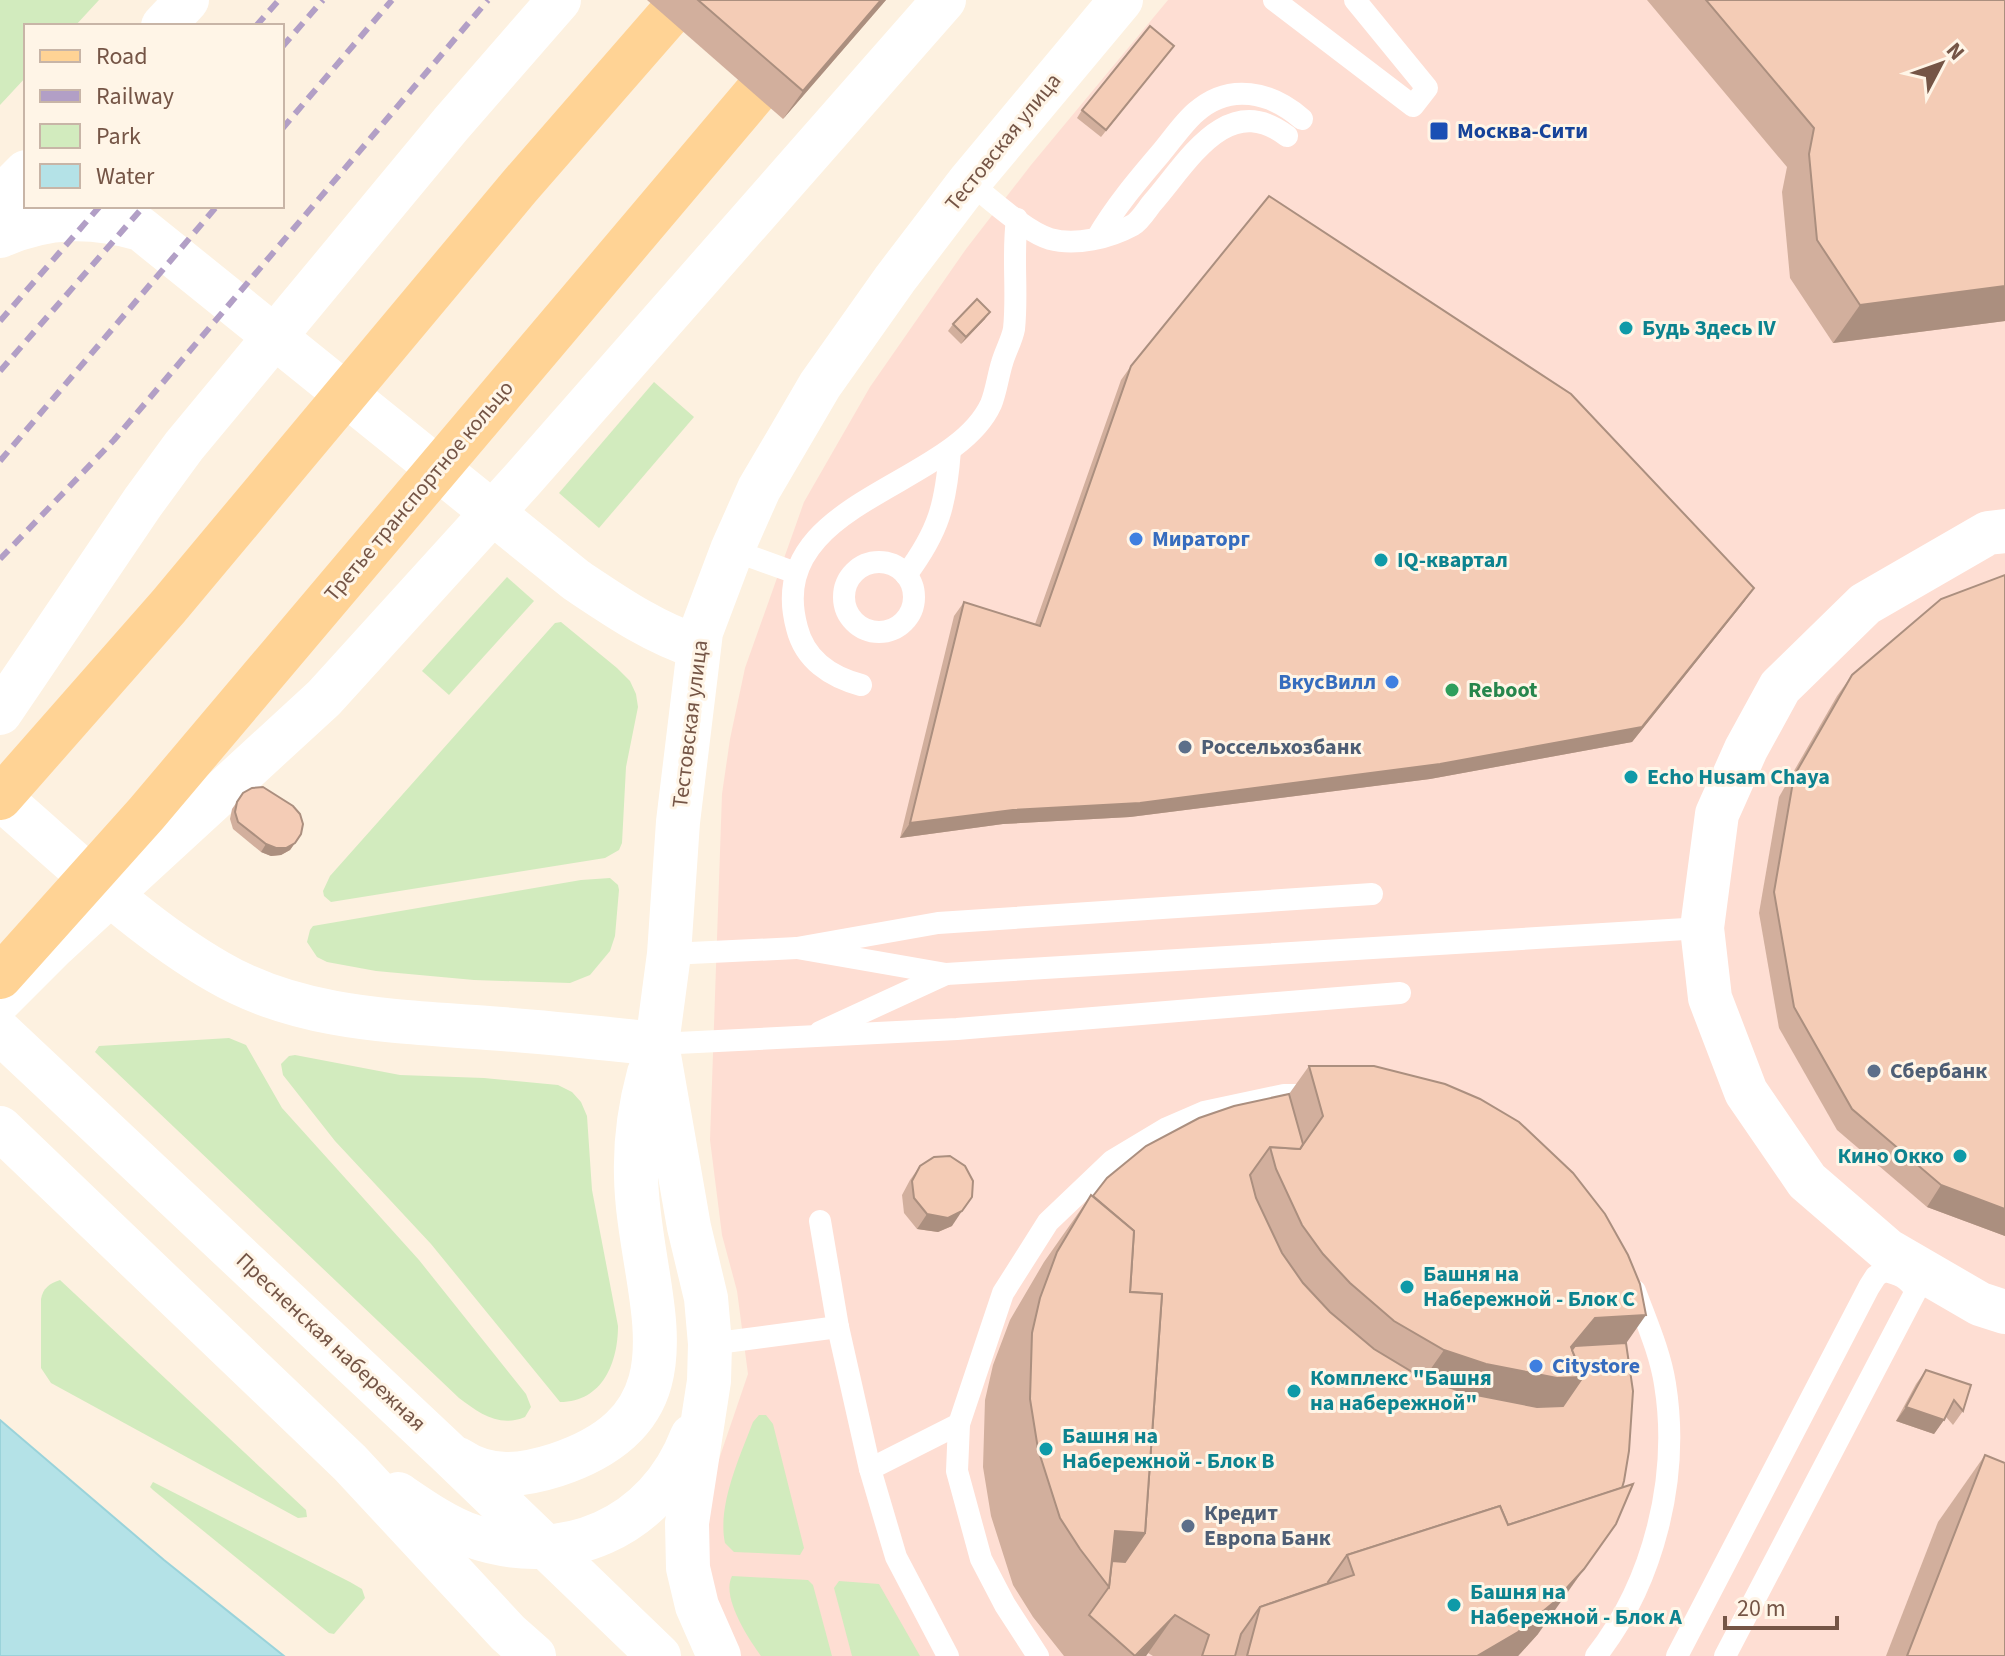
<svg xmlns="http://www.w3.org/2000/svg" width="2005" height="1656" font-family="'Source Sans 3',sans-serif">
<rect width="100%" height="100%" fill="#fdf1e0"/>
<path fill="#feded3" d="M1168,0H2005V1656H738L712,1601L704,1531L717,1465L748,1374L737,1291L722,1235L710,1140L722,794L730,739L745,668L804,502L870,387L966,249L1031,165Z"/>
<g fill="#d2ebbe">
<path d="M0,0H99L75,26H26V77L0,105Z"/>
<path d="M654,382L694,417L599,528L559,493Z"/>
<path d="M507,577L534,601L449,695L422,671Z"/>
<path d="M561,622L617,668L630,681L636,694L638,707L626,767L622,843L619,850L605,858L331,902L324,896L323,891L330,876L555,623Z"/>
<path d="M610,878L618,885L619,890L615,936L610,951L590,975L570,983L474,980L376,971L327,962L317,957L307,942L310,930L313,926L581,880Z"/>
<path d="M229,1038L246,1045L282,1108L419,1260L526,1394L531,1407L525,1417C499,1428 479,1413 459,1398L95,1052L99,1046Z"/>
<path d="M295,1055L400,1075L484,1078L558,1085L572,1092L581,1102L587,1116L592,1190L618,1326C618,1362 603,1402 560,1402L431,1244L335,1141L283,1075L281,1064L289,1056Z"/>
<path d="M60,1280L306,1510L307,1517L298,1518L51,1383L41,1368V1299C43,1288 49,1284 60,1280Z"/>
<path d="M759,1415H766L773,1424L804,1548L800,1555L734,1552L725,1543C717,1506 740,1456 753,1422Z"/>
<path d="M153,1482L350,1582L362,1589L365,1598L334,1634L329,1633L153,1490L150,1487Z"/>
<path d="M732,1576L808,1580L813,1585L832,1656H761C748,1638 721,1597 732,1576Z"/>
<path d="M839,1581L879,1584L920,1656H852L834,1588Z"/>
</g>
<path fill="#b4e2e7" stroke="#9ad3da" stroke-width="2" d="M0,1420L164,1560L284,1656H0Z"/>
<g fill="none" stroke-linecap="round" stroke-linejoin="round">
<g stroke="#fff" stroke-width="22">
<path d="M1274,0L1413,106L1427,88L1355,0"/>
<path d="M969,182C989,198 1026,232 1050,239C1076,246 1109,238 1133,225C1141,220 1147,209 1153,202C1188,162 1227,90 1287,136"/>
<path d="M1097,238C1115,207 1137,181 1160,154C1172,140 1183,123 1196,112C1230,82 1271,92 1302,119"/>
<path d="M732,550L796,573"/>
<circle cx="879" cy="597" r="35"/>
<path d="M906,575C939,531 946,504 950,450"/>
<path d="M861,685C831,677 805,660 797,628C762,501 953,488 991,404C996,392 998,376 1002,363C1005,352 1012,340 1014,329C1018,292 1012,256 1017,219"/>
<path d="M797,948L946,974L1702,928"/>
<path d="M669,954L797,948L938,923L1372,894"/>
<path d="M820,1032L946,974"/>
<path d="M657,1044L957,1029L1400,993"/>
<path d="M820,1221L838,1327L870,1469L896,1557L948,1656"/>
<path d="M710,1344L838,1327"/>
<path d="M870,1469L959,1424"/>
<path d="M1038,1656L1005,1605L981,1559L957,1471L959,1424L1003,1293L1048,1222L1112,1161L1167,1128L1204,1112L1284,1095H1317"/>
<path d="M1596,1656C1654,1582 1680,1477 1665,1384C1660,1352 1646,1321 1635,1291"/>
<path d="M1677,1656L1869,1287L1876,1276L1884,1271C1900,1274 1907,1278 1916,1291L1725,1656"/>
</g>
<g stroke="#fff" stroke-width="44">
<path d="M0,236C48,215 92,215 141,229L576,580C615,606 652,632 698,647"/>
<path d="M2005,531L1988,533L1865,604L1780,687L1746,749L1717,814L1702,928L1710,998L1746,1092L1807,1181L1887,1250L1980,1304L2005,1312"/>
</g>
<g stroke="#fff" stroke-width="44">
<path d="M163,26L187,0"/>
<path d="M0,198L26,172"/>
<path d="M0,713L143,502L184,446L451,124L559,0"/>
<path d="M0,798C70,858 138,926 218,972C300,1020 396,1021 488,1028C545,1032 601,1038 657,1044"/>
<path d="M0,1000L54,946L324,698L523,479L944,0"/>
<path d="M0,1032L445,1450L659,1656"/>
<path d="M0,1128L350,1463L508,1633L534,1656"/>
<path d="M458,1459C489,1480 522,1476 556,1465C711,1414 638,1293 636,1176C635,1142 640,1106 649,1073"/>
<path d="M398,1494C420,1509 447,1528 472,1536C564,1568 657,1528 692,1436"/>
<path d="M719,1656L697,1606L688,1568L687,1523L709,1381L710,1344L706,1298L689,1227L657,1044L669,954L678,822L701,632L732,550L759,489L820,385L895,279L969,182L1121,0"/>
</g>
<g stroke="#ffd395" stroke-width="44">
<path d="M0,798L168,607L519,187L682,0"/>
<path d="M0,977L146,814L834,0"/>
</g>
<g stroke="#b29fc6" stroke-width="6" stroke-dasharray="12 8" stroke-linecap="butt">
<path d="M256,26L279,0"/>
<path d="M282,47L323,0"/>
<path d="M282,129L392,0"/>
<path d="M0,321L100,206"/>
<path d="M0,371L144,206"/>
<path d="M0,461L217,206"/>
<path d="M0,559L114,440L488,0"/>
</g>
</g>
<g fill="#d2af9d">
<path d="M647,0H886L783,119Z"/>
<path d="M1647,0H2005V321L1833,343L1790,278L1782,192L1787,167Z"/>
<path d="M1174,46L1101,137L1077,118L1082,110Z"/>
<path d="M985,319L961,344L948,331L953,324Z"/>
<path d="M1131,366L1754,588L1744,602L1632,742L1430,779L1130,817L1003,824L900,838L954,616L964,602L1035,624L1121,380Z"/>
<path d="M2005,575V1236L1927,1207L1837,1130L1779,1028L1759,913L1779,797L1837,696L1852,675Z"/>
<path d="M243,793L301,834L290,850L281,855L271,856L261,852L233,829L230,819L232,809Z"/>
<path d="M1309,1066L1626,1343L1538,1634L1518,1656H1153L1148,1653L1146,1656H1064L1033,1617L1013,1585L991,1516L983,1467L985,1400L993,1365L1010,1320L1044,1262L1091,1195L1093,1196L1289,1094Z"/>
<path d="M920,1166L952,1226L938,1232L917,1229L904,1213L902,1195L910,1180Z"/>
<path d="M1926,1370L1963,1411L1953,1425L1946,1417L1934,1434L1896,1421L1916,1384Z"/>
<path d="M1985,1455L2005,1656H1886L1938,1522Z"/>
</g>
<g fill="#ab8f7f">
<path d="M881,0H886L783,119L803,91Z"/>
<path d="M2005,286V321L1833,343L1860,305Z"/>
<path d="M990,312L985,319L961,344L966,337Z"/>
<path d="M1754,588L1744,602L1632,742L1430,779L1130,817L1003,824L900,838L910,823Z"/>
<path d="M295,843L290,850L281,855L271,856L261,852L266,844Z"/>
<path d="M1941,1185L2005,1209V1236L1927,1207Z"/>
<path d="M962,1211L952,1226L938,1232L917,1229L927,1214Z"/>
<path d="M1646,1315L1599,1382L1536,1444L1397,1417L1444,1350L1571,1347L1595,1318Z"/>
<path d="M1906,1407L1944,1420L1934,1434L1896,1421Z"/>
<path d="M1616,1524L1538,1634L1518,1656H1477Z"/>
<path d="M1115,1531L1145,1533L1108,1586Z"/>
<path d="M1175,1615L1146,1656H1136Z"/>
</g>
<g fill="#f4ccb6" stroke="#ab8f7f" stroke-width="2">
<path d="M698,0H881L803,91Z"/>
<path d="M1706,0H2005V286L1860,305L1817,240L1809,154L1814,128Z"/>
<path d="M1150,26L1174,46L1106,130L1082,110Z"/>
<path d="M1269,196L1571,394L1754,588L1642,727L1440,764L1140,803L1013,810L910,823L964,602L1040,626L1131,366Z"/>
<path d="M977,299L990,312L966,337L953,324Z"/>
<path d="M2005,575V1209L1941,1185L1852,1109L1794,1007L1774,892L1794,776L1852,675L1941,599Z"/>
<path d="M263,787L293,806L300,814L303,824L301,834L295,843L286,848H276L266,844L238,822L235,812L237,802L243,793L252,788Z"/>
<path d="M1309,1066H1374L1445,1084L1480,1099L1519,1122L1573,1173L1605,1214L1628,1255L1640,1284L1646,1315L1595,1318L1571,1347L1583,1377L1557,1378L1486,1364L1444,1350L1394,1321L1350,1283L1323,1254L1302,1225L1276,1169L1270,1147L1300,1149L1323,1116Z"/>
<path d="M1289,1094L1303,1144L1300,1149L1270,1147L1250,1175L1256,1198L1282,1253L1303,1283L1330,1312L1374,1349L1424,1379L1466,1393L1537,1407L1563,1406L1583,1377L1572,1350L1575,1346L1626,1343L1633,1391L1629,1451L1624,1481L1622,1488L1508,1525L1500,1506L1347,1555L1328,1582L1329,1583L1260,1607L1241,1634L1235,1656H1202L1209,1635L1175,1615L1135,1656L1089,1615L1109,1587L1112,1561L1125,1562L1145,1533L1162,1294L1130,1292L1134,1231L1093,1196L1107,1178L1146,1146L1199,1118L1234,1106Z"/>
<path d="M950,1156L965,1166L973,1181L972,1197L962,1211L948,1218L927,1214L914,1198L912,1181L920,1166L934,1157Z"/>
<path d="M1091,1195L1134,1231L1130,1292L1162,1294L1145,1533L1115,1531L1109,1587L1080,1549L1060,1518L1038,1449L1030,1399L1032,1333L1040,1298L1057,1252Z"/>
<path d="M1926,1370L1971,1385L1963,1411L1954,1400L1944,1420L1906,1407Z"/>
<path d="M1985,1455L2005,1463V1656H1907Z"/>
<path d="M1633,1484L1616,1524L1584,1569L1553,1603L1518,1632L1477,1656H1247L1260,1607L1354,1575L1347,1555L1500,1506L1508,1525Z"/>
</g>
<rect fill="#1a4fb4" stroke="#fff5e7" stroke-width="3" x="1429" y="121" width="20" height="20" rx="4"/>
<g fill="#0f9aa8" stroke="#fff5e7" stroke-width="3">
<circle cx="1626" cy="328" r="8"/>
<circle cx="1381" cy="560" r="8"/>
<circle cx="1631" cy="777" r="8"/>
<circle cx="1960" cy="1156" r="8"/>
<circle cx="1407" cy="1287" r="8"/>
<circle cx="1294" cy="1391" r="8"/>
<circle cx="1046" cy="1449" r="8"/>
<circle cx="1454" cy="1605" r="8"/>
</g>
<g fill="#3f7fe0" stroke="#fff5e7" stroke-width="3">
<circle cx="1136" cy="539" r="8"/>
<circle cx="1392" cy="682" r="8"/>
<circle cx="1536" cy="1366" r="8"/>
</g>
<circle fill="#2e9e5b" stroke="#fff5e7" stroke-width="3" cx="1452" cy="690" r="8"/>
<g fill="#5c6f8a" stroke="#fff5e7" stroke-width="3">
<circle cx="1185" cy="747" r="8"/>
<circle cx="1874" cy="1071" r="8"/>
<circle cx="1188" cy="1526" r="8"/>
</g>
<g text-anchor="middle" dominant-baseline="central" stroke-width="6" stroke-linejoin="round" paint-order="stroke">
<g font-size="22" font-weight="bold" fill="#164399" stroke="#fff5e7" text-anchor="start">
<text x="1457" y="131">Москва-Сити</text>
</g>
<g font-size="22" fill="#755546" stroke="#fff5e7">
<text transform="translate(1003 142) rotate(-51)">Тестовская улица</text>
<text transform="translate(419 491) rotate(-50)">Третье транспортное кольцо</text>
<text transform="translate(690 724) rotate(-83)">Тестовская улица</text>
<text transform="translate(331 1342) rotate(43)">Пресненская набережная</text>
</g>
<g font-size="22" font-weight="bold" fill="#0d838f" stroke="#fff5e7" text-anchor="start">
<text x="1642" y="328">Будь Здесь IV</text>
<text x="1397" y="560">IQ-квартал</text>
<text x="1647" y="777">Echo Husam Chaya</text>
<text x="1944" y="1156" text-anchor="end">Кино Окко</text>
<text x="1423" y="1274">Башня на<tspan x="1423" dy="25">Набережной - Блок С</tspan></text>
<text x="1310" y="1378">Комплекс "Башня<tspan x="1310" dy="25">на набережной"</tspan></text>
<text x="1062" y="1436">Башня на<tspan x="1062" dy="25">Набережной - Блок В</tspan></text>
<text x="1470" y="1592">Башня на<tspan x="1470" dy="25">Набережной - Блок А</tspan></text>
</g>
<g font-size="22" font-weight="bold" fill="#366cbe" stroke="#fff5e7" text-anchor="start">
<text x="1152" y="539">Мираторг</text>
<text x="1376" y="682" text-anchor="end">ВкусВилл</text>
<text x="1552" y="1366">Citystore</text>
</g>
<g font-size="22" font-weight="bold" fill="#27864d" stroke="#fff5e7" text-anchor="start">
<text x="1468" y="690">Reboot</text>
</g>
<g font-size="22" font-weight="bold" fill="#4e5e75" stroke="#fff5e7" text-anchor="start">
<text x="1201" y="747">Россельхозбанк</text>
<text x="1890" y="1071">Сбербанк</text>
<text x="1204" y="1513">Кредит<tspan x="1204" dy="25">Европа Банк</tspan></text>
</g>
</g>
<rect x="24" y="24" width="260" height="184" fill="#fff5e7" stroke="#c8b5a7" stroke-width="2"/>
<rect x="40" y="50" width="40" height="12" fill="#ffd395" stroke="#c8b5a7" stroke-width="2"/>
<text x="96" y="64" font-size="24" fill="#755546">Road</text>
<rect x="40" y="90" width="40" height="12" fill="#b29fc6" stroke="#c8b5a7" stroke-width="2"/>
<text x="96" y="104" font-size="24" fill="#755546">Railway</text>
<rect x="40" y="124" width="40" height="24" fill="#d2ebbe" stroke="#c8b5a7" stroke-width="2"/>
<text x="96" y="144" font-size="24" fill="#755546">Park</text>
<rect x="40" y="164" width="40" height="24" fill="#b4e2e7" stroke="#c8b5a7" stroke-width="2"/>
<text x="96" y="184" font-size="24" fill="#755546">Water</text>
<g transform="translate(1941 64) rotate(49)" stroke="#fff5e7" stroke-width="6" paint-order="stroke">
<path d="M0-6L14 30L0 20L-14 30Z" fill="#755546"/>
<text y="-12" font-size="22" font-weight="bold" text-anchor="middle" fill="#755546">N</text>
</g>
<path d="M1725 1616v12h112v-12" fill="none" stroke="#755546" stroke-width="4"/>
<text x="1737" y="1616" font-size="24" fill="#755546" stroke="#fff5e7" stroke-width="6" paint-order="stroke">20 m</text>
</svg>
